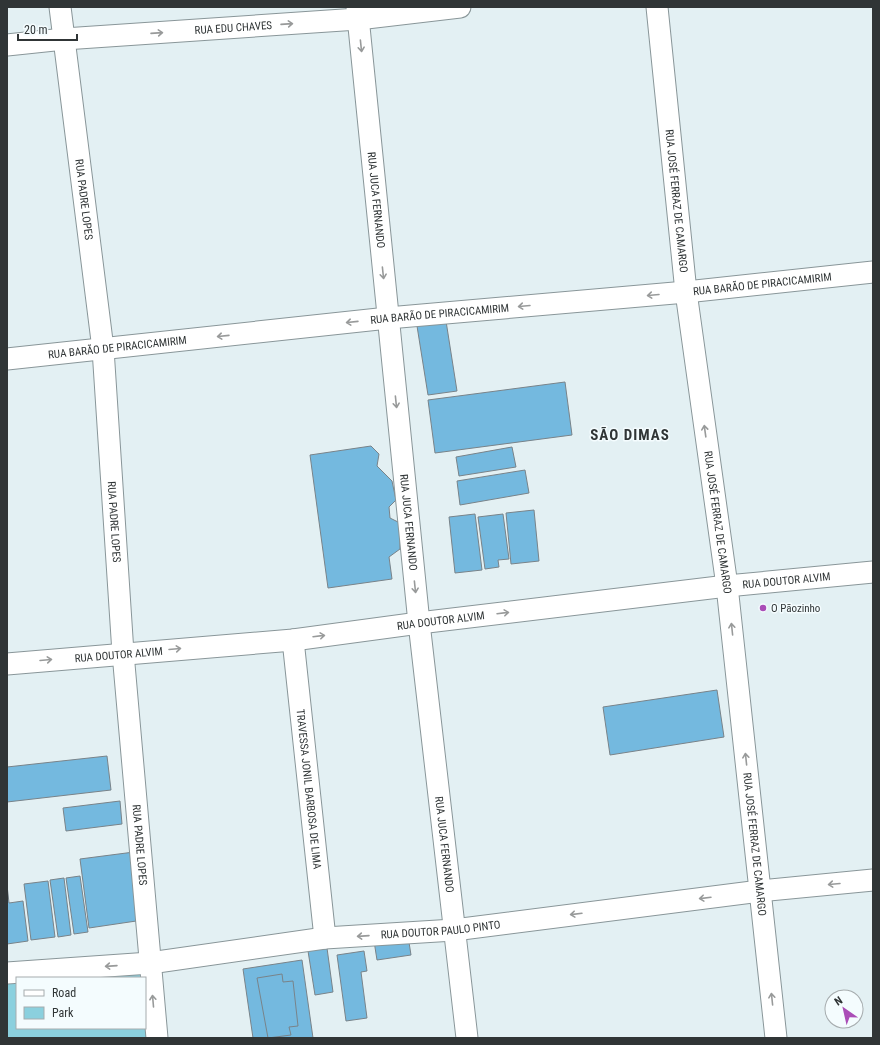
<svg xmlns="http://www.w3.org/2000/svg" width="880" height="1045" font-family="'Roboto Condensed',sans-serif">
<rect width="100%" height="100%" fill="#e3f0f3"/>
<path fill="#8bd0de" d="M142,968L143,978H17V1028H145V995L149,1038H7V977Z"/>
<g fill="#74b9df" stroke="#798389">
<path d="M446,321L457,391L428,395L417,326Z"/>
<path d="M565,382L572,435L435,453L428,400Z"/>
<path d="M371,446L379,454L377,466L392,481L396,500L389,507L390,518L400,523V549L389,557L392,579L328,588L310,455Z"/>
<path d="M512,447L516,467L459,476L456,457Z"/>
<path d="M525,470L529,493L460,505L457,481Z"/>
<path d="M534,510L539,561L511,564L506,513Z"/>
<path d="M475,514L482,570L455,573L449,517Z"/>
<path d="M503,514L509,559L498,560L499,567L485,569L478,517Z"/>
<path d="M717,690L724,737L610,755L603,707Z"/>
<path d="M107,756L111,790L7,802V767Z"/>
<path d="M120,801L122,824L66,831L63,808Z"/>
<path d="M134,852L143,920L89,928L80,859Z"/>
<path d="M80,876L88,932L74,934L66,878Z"/>
<path d="M64,878L71,935L58,937L50,880Z"/>
<path d="M48,881L55,937L31,940L24,884Z"/>
<path d="M7,885L9,903L23,901L28,941L7,944Z"/>
<path d="M408,936L411,955L377,960L374,941Z"/>
<path d="M327,948L333,992L315,995L308,951Z"/>
<path d="M364,951L367,971L361,972L367,1018L346,1021L337,955Z"/>
<path d="M302,960L313,1038H253L243,969Z"/>
<path d="M282,974L283,982L293,981L298,1026L289,1027L291,1035L268,1038L257,978Z"/>
</g>
<g fill="none" stroke-linecap="round" stroke-linejoin="round">
<defs>
<g id="minor">
<path id="s1" d="M60,7L103,349L123,653L157,1038"/>
<path id="s2" d="M357,7L419,623L467,1038"/>
<path id="s3" d="M657,7L686,292L727,586L776,1038"/>
<path id="s4" d="M7,45L64,39L358,19L460,7"/>
<path id="s5" d="M7,359L388,318L686,292L873,272"/>
<path id="s6" d="M293,640L325,938"/>
<path id="s7" d="M7,664L293,640L419,623L727,586L873,572"/>
<path id="s8" d="M7,973L150,963L325,938L454,930L760,891L873,880"/>
</g>
</defs>
<use href="#minor" stroke="#899699" stroke-width="23"/>
<use href="#minor" stroke="#fff" stroke-width="21"/>
</g>
<defs><path id="oneway-shaft" d="M-6 0H5M1.5-3L5.5 0L1.5 3" fill="none" stroke-width="1.6" stroke-linecap="round" stroke-linejoin="round"/></defs>
<g stroke="#989a9a">
<use href="#oneway-shaft" transform="translate(287 24) rotate(-4)"/>
<use href="#oneway-shaft" transform="translate(157 33) rotate(-4)"/>
<use href="#oneway-shaft" transform="translate(361 46) rotate(84)"/>
<use href="#oneway-shaft" transform="translate(383 273) rotate(84)"/>
<use href="#oneway-shaft" transform="translate(653 295) rotate(175)"/>
<use href="#oneway-shaft" transform="translate(524 306) rotate(175)"/>
<use href="#oneway-shaft" transform="translate(352 322) rotate(174)"/>
<use href="#oneway-shaft" transform="translate(223 336) rotate(174)"/>
<use href="#oneway-shaft" transform="translate(396 402) rotate(84)"/>
<use href="#oneway-shaft" transform="translate(705 431) rotate(-98)"/>
<use href="#oneway-shaft" transform="translate(415 587) rotate(84)"/>
<use href="#oneway-shaft" transform="translate(503 613) rotate(-7)"/>
<use href="#oneway-shaft" transform="translate(732 629) rotate(-96)"/>
<use href="#oneway-shaft" transform="translate(319 636) rotate(-7)"/>
<use href="#oneway-shaft" transform="translate(175 649) rotate(-5)"/>
<use href="#oneway-shaft" transform="translate(46 660) rotate(-5)"/>
<use href="#oneway-shaft" transform="translate(746 759) rotate(-96)"/>
<use href="#oneway-shaft" transform="translate(834 884) rotate(175)"/>
<use href="#oneway-shaft" transform="translate(705 898) rotate(173)"/>
<use href="#oneway-shaft" transform="translate(576 914) rotate(173)"/>
<use href="#oneway-shaft" transform="translate(363 936) rotate(176)"/>
<use href="#oneway-shaft" transform="translate(111 966) rotate(176)"/>
<use href="#oneway-shaft" transform="translate(772 999) rotate(-96)"/>
<use href="#oneway-shaft" transform="translate(153 1001) rotate(-95)"/>
</g>
<circle fill="#aa4db7" stroke="#f4fcfe" stroke-width="1.5" cx="763" cy="608" r="4"/>
<g text-anchor="middle" dominant-baseline="central" stroke-width="3" stroke-linejoin="round" paint-order="stroke">
<g font-size="11" fill="#303536" stroke="#f4fcfe">
<text stroke="none"><textPath href="#s4" startOffset="227">RUA EDU CHAVES</textPath></text>
<text stroke="none"><textPath href="#s1" startOffset="194">RUA PADRE LOPES</textPath></text>
<text stroke="none"><textPath href="#s2" startOffset="194">RUA JUCA FERNANDO</textPath></text>
<text stroke="none"><textPath href="#s3" startOffset="195">RUA JOSÉ FERRAZ DE CAMARGO</textPath></text>
<text stroke="none"><textPath href="#s5" startOffset="759">RUA BARÃO DE PIRACICAMIRIM</textPath></text>
<text stroke="none"><textPath href="#s5" startOffset="435">RUA BARÃO DE PIRACICAMIRIM</textPath></text>
<text stroke="none"><textPath href="#s5" startOffset="111">RUA BARÃO DE PIRACICAMIRIM</textPath></text>
<text stroke="none"><textPath href="#s1" startOffset="518">RUA PADRE LOPES</textPath></text>
<text stroke="none"><textPath href="#s3" startOffset="519">RUA JOSÉ FERRAZ DE CAMARGO</textPath></text>
<text stroke="none"><textPath href="#s2" startOffset="518">RUA JUCA FERNANDO</textPath></text>
<text stroke="none"><textPath href="#s7" startOffset="784">RUA DOUTOR ALVIM</textPath></text>
<text stroke="none"><textPath href="#s7" startOffset="436">RUA DOUTOR ALVIM</textPath></text>
<text stroke="none"><textPath href="#s7" startOffset="112">RUA DOUTOR ALVIM</textPath></text>
<text stroke="none"><textPath href="#s6" startOffset="150">TRAVESSA JONIL BARBOSA DE LIMA</textPath></text>
<text stroke="none"><textPath href="#s3" startOffset="843">RUA JOSÉ FERRAZ DE CAMARGO</textPath></text>
<text stroke="none"><textPath href="#s1" startOffset="842">RUA PADRE LOPES</textPath></text>
<text stroke="none"><textPath href="#s2" startOffset="842">RUA JUCA FERNANDO</textPath></text>
<text stroke="none"><textPath href="#s8" startOffset="436">RUA DOUTOR PAULO PINTO</textPath></text>
</g>
<g font-size="11" fill="#303536" stroke="#f4fcfe" text-anchor="start">
<text x="771" y="608">O Pãozinho</text>
</g>
<g font-size="15" font-weight="bold" letter-spacing="1" fill="#303536" stroke="#f4fcfe">
<text x="630" y="435">SÃO DIMAS</text>
</g>
</g>
<rect width="880" height="1045" fill="none" stroke="#303536" stroke-width="16"/>
<rect x="16" y="977" width="130" height="52" fill="#f4fcfe" stroke="#a6acae"/>
<rect x="24" y="990" width="20" height="6" fill="#ffffff" stroke="#a6acae"/>
<text x="52" y="997" font-size="12" fill="#303536">Road</text>
<rect x="24" y="1007" width="20" height="12" fill="#8bd0de" stroke="#a6acae"/>
<text x="52" y="1017" font-size="12" fill="#303536">Park</text>
<g transform="translate(844 1009) rotate(326)"><circle r="19" fill="#f4fcfe" stroke="#a6acae"/>
<path d="M0-3L7 15L0 10L-7 15Z" fill="#aa4db7"/>
<text y="-6" font-size="11" font-weight="bold" text-anchor="middle" fill="#303536">N</text>
</g>
<path d="M18 34v6h59v-6" fill="none" stroke="#303536" stroke-width="2"/>
<text x="24" y="34" font-size="12" fill="#303536" stroke="#f4fcfe" stroke-width="3" paint-order="stroke">20 m</text>
</svg>
